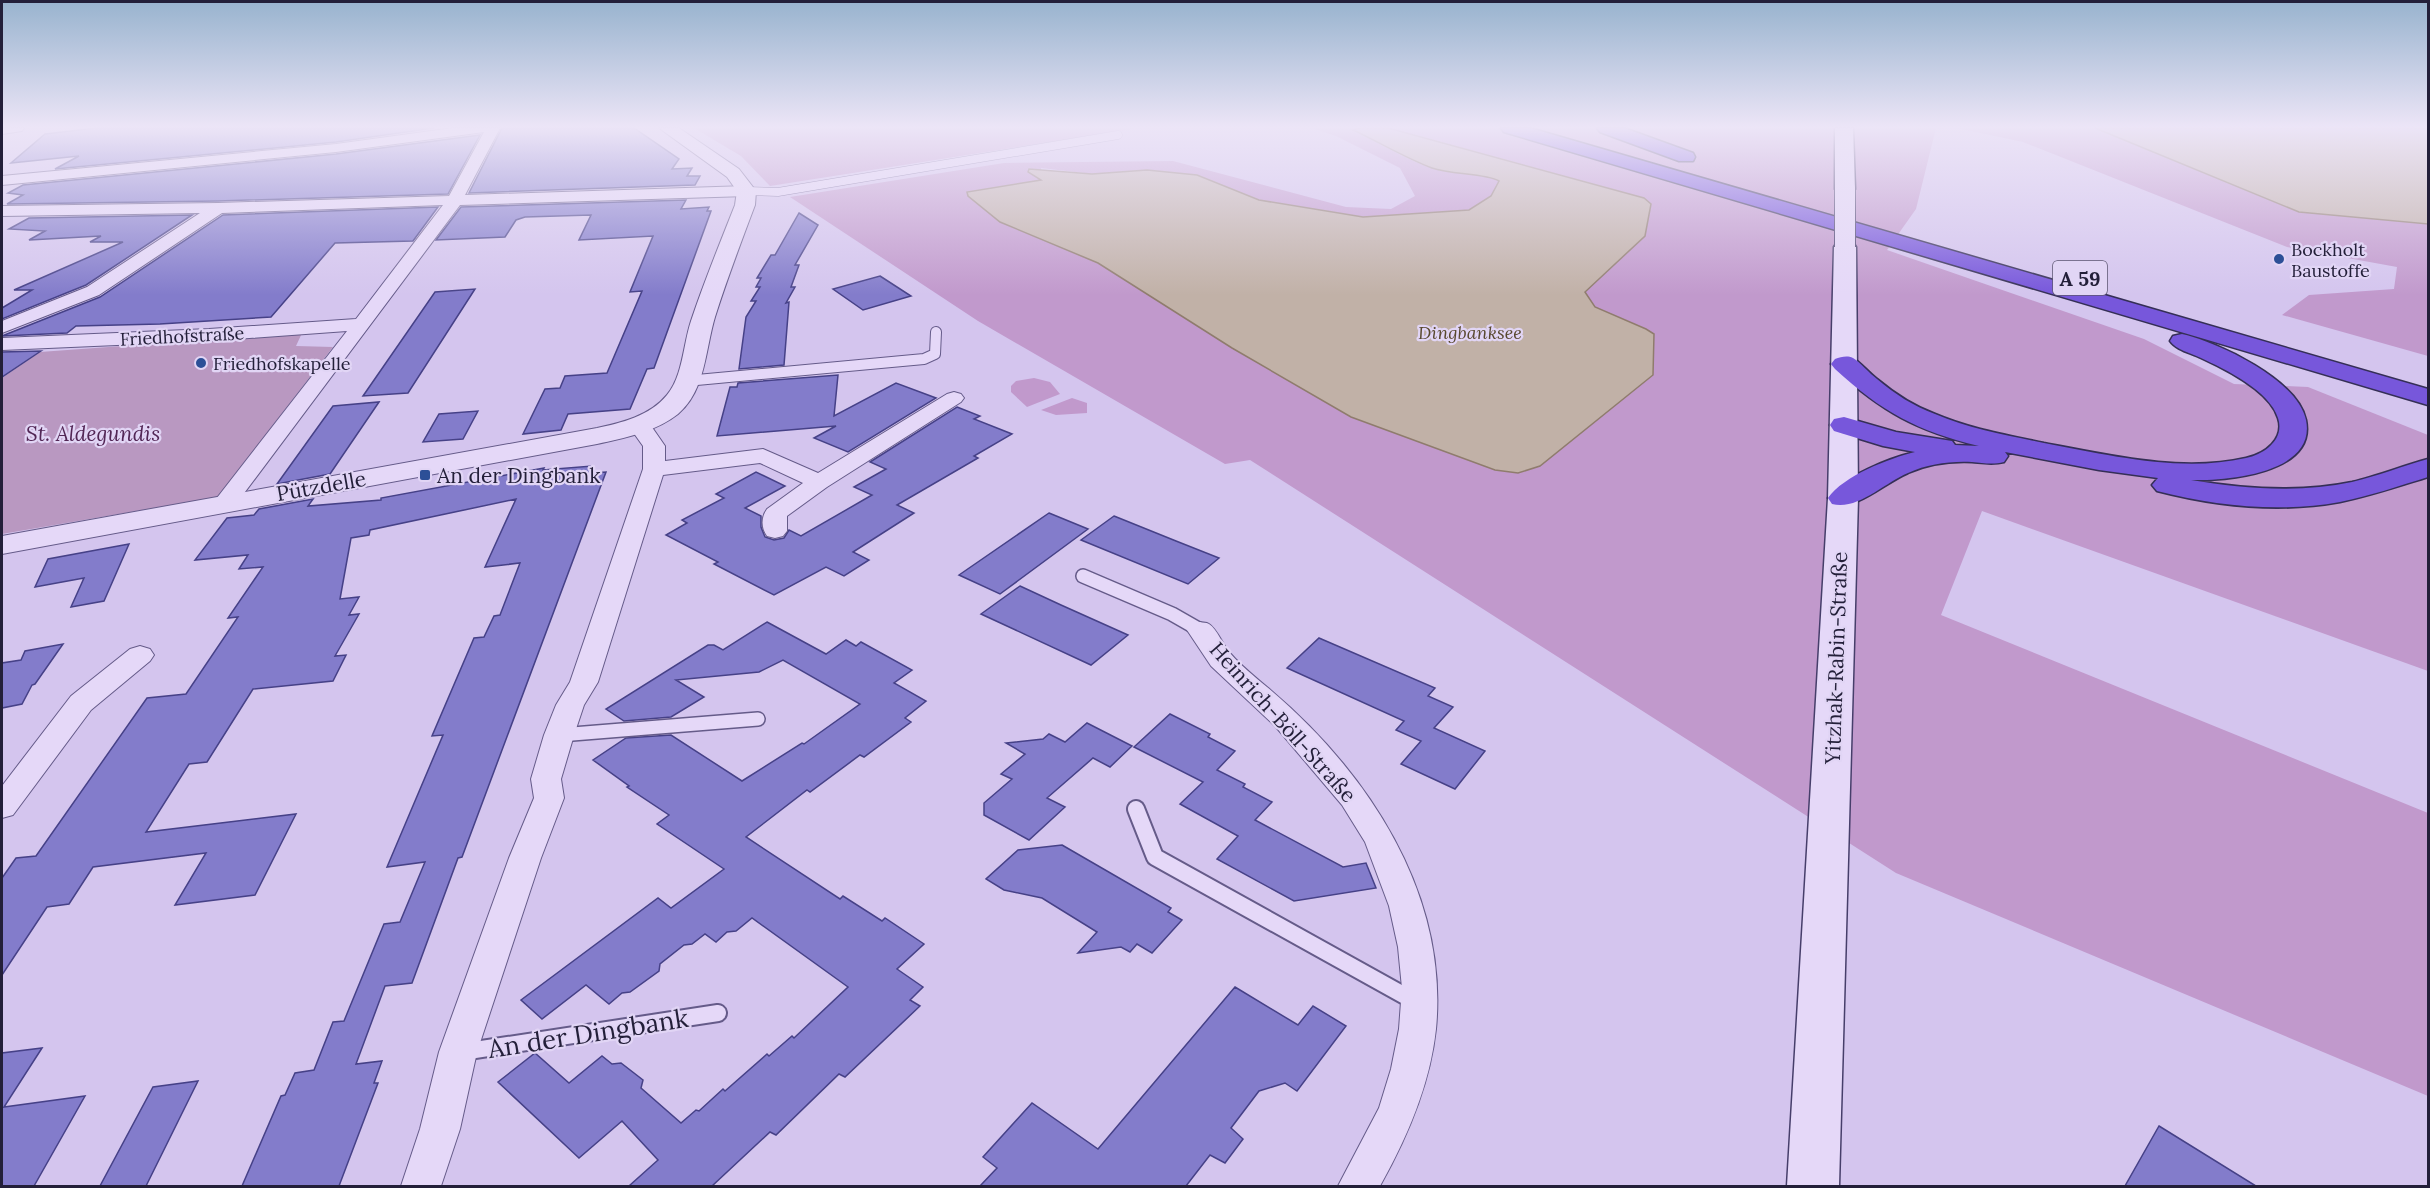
<svg xmlns="http://www.w3.org/2000/svg" width="2430" height="1188" font-family="Lora,serif">
<rect width="100%" height="100%" fill="#d4c5ee"/>
<g fill="#c199cc">
<path d="M694,128H1129L1132,129L770,186L741,156Z"/>
<path d="M1312,128H1359L1353,131C1378,142 1410,162 1435,169C1455,175 1483,173 1500,181L1491,196L1469,210L1363,217L1259,200L1197,175L1147,170L1092,174L1041,168L1042,180L967,193L1000,222L1098,263L1232,348L1351,417L1495,470L1518,473L1540,466L1653,375L1646,329L1595,307L1585,292L1604,273L1651,204L1644,198L1388,128H1936L1916,209L1887,250L2144,339L2234,384L2308,387L2428,435V671L1982,511L1941,615L2428,813V1096L1896,873L1250,460L1225,464L978,321L790,197L1004,163L1173,161L1346,207L1391,209L1415,196L1400,168L1336,136Z"/>
<path d="M1957,128H2095L2299,212L2428,224V356L2282,315L2309,295L2394,289L2397,267L2287,247L2023,142Z"/>
<path d="M1034,378L1050,382L1060,394L1027,407L1011,392V386L1016,381Z"/>
<path d="M1072,398L1087,403V413L1056,415L1041,410Z"/>
</g>
<path fill="#b998c1" d="M302,333L296,346L333,347L218,497L2,534V378L40,352Z"/>
<g fill="#c1b1a7" stroke="#8f7c6d" stroke-width="1.5">
<path d="M1359,128H1388L1644,198L1651,204L1645,236L1585,292L1595,307L1646,329L1654,334L1653,375L1540,466L1518,473L1495,470L1351,417L1232,348L1098,263L1000,222L968,196L967,192L1041,180L1028,172L1029,169L1092,174L1147,170L1197,175L1259,200L1363,217L1469,210L1491,196L1499,181C1485,173 1451,175 1432,168C1405,158 1379,142 1353,130Z"/>
<path d="M2095,128H2428V224L2299,212Z"/>
</g>
<g fill="#837ccb" stroke="#464187" stroke-width="1.5">
<path d="M97,128H434L336,142L55,169L79,156L11,163L45,134Z"/>
<path d="M502,128H634L679,159L672,169L692,168L687,176H700L695,185L469,193Z"/>
<path d="M480,135L448,194L218,201L7,204L23,195L8,193L23,185L336,154Z"/>
<path d="M686,200L681,209L709,207L707,211H711L654,368L647,369L630,409L568,414L561,430L523,434L545,389L560,388L565,376L607,373L642,291L630,292L653,236L579,240L591,215L525,217L516,220L505,237L436,240L461,207Z"/>
<path d="M438,207L413,241L335,243L271,317L160,324L76,326L67,333L2,336L100,297L223,215Z"/>
<path d="M799,213L818,225L795,265H799L791,287H795L786,303L789,302L784,365L739,369L746,317L756,301H751L760,287H756L761,278H757L771,255H775Z"/>
<path d="M192,215L86,285L2,319V308L32,290H14L123,242H90L101,236L29,240L45,231L9,229L29,218Z"/>
<path d="M880,276L911,296L863,310L833,289Z"/>
<path d="M475,289L408,393L363,396L435,292Z"/>
<path d="M41,351L2,377V352Z"/>
<path d="M838,375L834,416L896,383L936,398L848,452L814,438L836,426L717,436L730,387H737L738,383Z"/>
<path d="M379,402L330,474L277,484L333,406Z"/>
<path d="M957,407L980,416L974,419L1012,434L974,456L978,458L897,505L914,513L853,552L869,560L844,576L826,567L774,595L714,564L718,562L666,535L687,523L682,520L724,498L716,494L756,472L785,486L745,508L761,516V527L765,537L774,540L784,538L789,530L801,536L872,495L854,487L886,469L870,462Z"/>
<path d="M478,411L463,439L423,442L439,414Z"/>
<path d="M592,466L590,473L606,472L462,857L458,858L412,983L385,986L356,1064L382,1061L374,1083H378L339,1186H242L281,1096L285,1095L295,1073L314,1070L333,1022L344,1021L384,924L400,922L425,862L387,867L443,735L432,736L474,638L484,637L494,616L500,615L520,563L485,567L516,499L370,530L369,535L351,538L340,599L359,597L349,615L359,614L335,656L346,655L333,681L253,689L207,762L189,764L146,832L296,814L255,895L175,905L206,853L93,867L69,904L47,907L2,975V878L16,858L36,856L147,698L186,694L238,617L228,618L263,567L239,569L248,555L195,560L227,518L254,515L259,509L313,499L308,506L381,500V498L544,468L543,470Z"/>
<path d="M1049,513L1088,529L1000,594L959,575Z"/>
<path d="M1114,516L1176,541L1219,558L1188,584L1081,540Z"/>
<path d="M129,544L104,601L71,607L84,578L35,587L48,559Z"/>
<path d="M1020,586L1061,605L1128,635L1091,665L981,614Z"/>
<path d="M767,622L826,654L846,640L856,646L861,642L912,670L894,683L926,701L905,718L911,722L864,757L860,755L810,792L807,790L746,837L840,899L843,896L882,921L885,918L924,944L897,969L923,987L910,1000L920,1006L845,1077L839,1074L776,1135L770,1132L712,1186H629L658,1160L622,1121L579,1158L498,1082L535,1053L569,1083L602,1056L612,1064L621,1063L643,1080L641,1088L681,1123L696,1110L699,1111L723,1089L725,1091L767,1054L769,1056L792,1036L794,1038L848,987L752,918L736,931L727,932L716,942L705,934L692,944L684,945L660,964L659,971L630,992L622,993L609,1004L586,985L542,1019L521,1000L658,898L671,908L724,869L657,824L669,815L627,787L629,786L593,760L626,738L671,735L742,781L802,743L804,744L860,704L783,660L759,672L676,680L704,697L671,717L624,721L606,709L708,645H714L723,650Z"/>
<path d="M1319,638L1435,688L1428,696L1453,707L1434,728L1485,751L1455,789L1401,764L1421,741L1396,730L1404,721L1287,668Z"/>
<path d="M63,644L35,684L32,685L22,704L2,708V663L21,660L25,651Z"/>
<path d="M1170,714L1210,734L1208,737L1235,751L1217,770L1245,784L1243,787L1272,802L1255,820L1343,867L1366,863L1376,888L1294,901L1217,859L1238,836L1180,804L1203,782L1134,747Z"/>
<path d="M1087,723L1132,746L1110,767L1093,758L1047,798L1065,807L1029,840L984,815V803L1012,779L1001,774L1025,754L1006,743L1043,739L1049,734L1065,742Z"/>
<path d="M1062,845L1171,908L1168,912L1182,920L1152,953L1137,944L1130,952L1121,947L1078,953L1097,932L1042,898L1004,890L986,879L1018,850Z"/>
<path d="M1235,987L1298,1025L1313,1006L1346,1026L1297,1091L1285,1083L1259,1091L1231,1128L1243,1139L1225,1163L1210,1155L1186,1186H980L997,1168L983,1157L1032,1103L1098,1149Z"/>
<path d="M42,1048L4,1107L85,1096L34,1186H2V1053Z"/>
<path d="M198,1081L146,1186H100L153,1087Z"/>
<path d="M2159,1126L2256,1186H2125Z"/>
</g>
<g fill="none" stroke-linecap="round" stroke-linejoin="round">
<defs>
<path id="service-far3" d="M747,191L778,192L1118,135"/>
<path id="service-far2" d="M686,381L924,359L935,354L936,332"/>
<g id="service-far1">
<path d="M1083,576L1172,614L1200,630"/>
<path d="M560,735L758,719"/>
</g>
<g id="service">
<path d="M1136,809L1155,857L1416,1002"/>
<path d="M462,1052L718,1013"/>
</g>
<g id="minor">
<path d="M2,128H24L22,131L2,134Z"/>
<path d="M453,128H500L465,195L747,186L755,191L747,196L460,205L233,508L225,510L217,508L213,503L347,331L209,341L2,350V338L209,329L356,319L443,205L222,213L99,295L2,333V321L87,287L200,213L2,216V206L218,203L449,196L484,132L336,152L2,185V176L336,144Z"/>
<path d="M954,392L961,394L964,398L961,402L827,487L787,516V531L783,536L775,538L767,536C761,528 761,517 767,509L803,483L760,463L663,475L598,682L584,705L574,735L561,779L564,798L541,858L477,1052L460,1129L441,1186H401L420,1129L439,1052L509,858L534,798L531,779L544,735L556,705L570,682L643,469V446L628,425L631,420L639,419L647,420L665,446V461L763,449L818,473L947,394Z"/>
<path d="M1200,622C1203,623 1206,622 1209,624C1217,629 1223,645 1230,653C1241,666 1254,676 1267,687C1367,771 1449,893 1436,1029C1430,1085 1407,1138 1380,1186H1338L1379,1108L1391,1069L1399,1029L1402,988L1398,947L1389,906L1365,842L1342,805L1275,726L1211,666L1187,630L1191,624Z"/>
<path d="M140,646L150,649L154,655L150,661L91,710L13,815L2,818V786L71,696L130,649Z"/>
</g>
<path id="tertiary" d="M659,128H679L739,169L756,191L755,205C741,242 727,279 715,317C705,350 706,390 678,414C655,432 625,438 597,444L2,554V536L597,428C621,423 650,416 667,395C683,376 683,345 691,321C704,282 720,243 735,205L737,191L727,177Z"/>
<g id="secondary">
<path d="M1835,128H1853L1855,189L1852,193H1838L1835,189Z"/>
<path d="M1845,241L1853,242L1856,247L1858,498L1839,1186H1787L1828,498L1834,247L1837,242Z"/>
</g>
<g id="motorway">
<path d="M1501,128H1530L2428,389V405L1504,132Z"/>
<path d="M1597,128H1624L1693,153L1695,157L1693,161H1679L1600,132Z"/>
<path d="M2182,334C2218,342 2298,380 2306,420C2317,474 2225,481 2191,480C2244,489 2299,493 2352,482C2378,476 2402,466 2428,459V477C2399,486 2370,496 2340,502C2280,513 2215,506 2157,491L2152,485L2158,478L2099,470L2005,452L2008,456L2004,462C1993,465 1983,463 1972,462C1949,461 1928,464 1908,473C1884,483 1857,511 1832,504L1828,498C1843,476 1890,458 1915,452L1883,446L1834,431L1830,425L1834,419L1844,417L1896,432L1952,441L1955,445L1979,446C1917,431 1882,412 1835,369L1831,364L1835,359C1841,357 1847,355 1853,358C1861,363 1869,373 1877,379C1895,394 1913,406 1935,414C1970,429 2007,435 2044,443C2109,455 2181,473 2246,458C2265,454 2285,439 2278,418C2270,391 2225,369 2201,358C2191,353 2176,350 2170,341L2173,336Z"/>
</g>
</defs>
<use href="#service-far3" stroke="#655b89" stroke-width="9"/>
<use href="#service-far2" stroke="#655b89" stroke-width="12"/>
<use href="#service-far1" stroke="#655b89" stroke-width="16"/>
<use href="#service" stroke="#655b89" stroke-width="20"/>
<use href="#minor" stroke="#655b89" stroke-width="2"/>
<use href="#tertiary" stroke="#655b89" stroke-width="2"/>
<use href="#secondary" stroke="#463e6a" stroke-width="3"/>
<use href="#motorway" stroke="#352f56" stroke-width="3"/>
<use href="#service-far3" stroke="#e5d8f8" stroke-width="8"/>
<use href="#service-far2" stroke="#e5d8f8" stroke-width="10"/>
<use href="#service-far1" stroke="#e5d8f8" stroke-width="13"/>
<use href="#service" stroke="#e5d8f8" stroke-width="16"/>
<use href="#minor" fill="#e5d8f8" fill-rule="evenodd"/>
<use href="#tertiary" fill="#e5d8f8" fill-rule="evenodd"/>
<use href="#secondary" fill="#e5d8f8" fill-rule="evenodd"/>
<use href="#motorway" fill="#7757db" fill-rule="evenodd"/>
<defs>
<path id="secondary-bridge" d="M1845,189V247"/>
</defs>
<use href="#secondary-bridge" stroke="#463e6a" stroke-width="22" stroke-linecap="butt"/>
<use href="#secondary-bridge" stroke="#e5d8f8" stroke-width="20"/>
</g>
<linearGradient id="sky" x2="0" y2="1"><stop stop-color="#98b3ce"/><stop offset="0.43" stop-color="#ece5f7"/><stop offset="1" stop-color="#ece5f7" stop-opacity="0"/></linearGradient>
<rect width="2430" height="295" fill="url(#sky)"/>
<g fill="#2c4f97" stroke="#e1d5f5" stroke-width="2">
<circle cx="2279" cy="259" r="6"/>
<circle cx="201" cy="363" r="6"/>
<rect x="419" y="469" width="12" height="12" rx="3"/>
</g>
<g text-anchor="middle" dominant-baseline="central" stroke-width="4.5" stroke-linejoin="round" paint-order="stroke">
<g font-size="18" fill="#231f39" stroke="#e1d5f5" text-anchor="start">
<text x="2291" y="249">Bockholt<tspan x="2291" dy="21">Baustoffe</tspan></text>
<text x="213" y="363">Friedhofskapelle</text>
</g>
<g font-size="18" font-style="italic" fill="#58482e" stroke="#e1d5f5">
<text x="1470" y="332">Dingbanksee</text>
</g>
<g font-size="18" fill="#231f39" stroke="#e1d5f5">
<text transform="translate(182 336) rotate(-3)">Friedhofstraße</text>
</g>
<rect fill="#e1d5f5" stroke="#5c5671" stroke-width="1.5" x="2053" y="261" width="54" height="34" rx="4.5"/>
<g font-size="20" font-weight="bold" fill="#231f39">
<text x="2080" y="278">A 59</text>
</g>
<g font-size="21" font-style="italic" fill="#522655" stroke="#e1d5f5">
<text x="93" y="433">St. Aldegundis</text>
</g>
<g font-size="21" fill="#231f39" stroke="#e1d5f5" text-anchor="start">
<text x="437" y="475">An der Dingbank</text>
</g>
<g font-size="21" fill="#231f39" stroke="#e1d5f5">
<text transform="translate(321 486) rotate(-10)">Pützdelle</text>
<text transform="translate(1836 658) rotate(-88)">Yitzhak-Rabin-Straße</text>
<text transform="translate(1283 722) rotate(48)">Heinrich-Böll-Straße</text>
</g>
<g font-size="26" fill="#231f39" stroke="#e1d5f5">
<text transform="translate(588 1033) rotate(-9)">An der Dingbank</text>
</g>
</g>
<rect width="2430" height="1188" fill="none" stroke="#231f39" stroke-width="6"/>
</svg>
